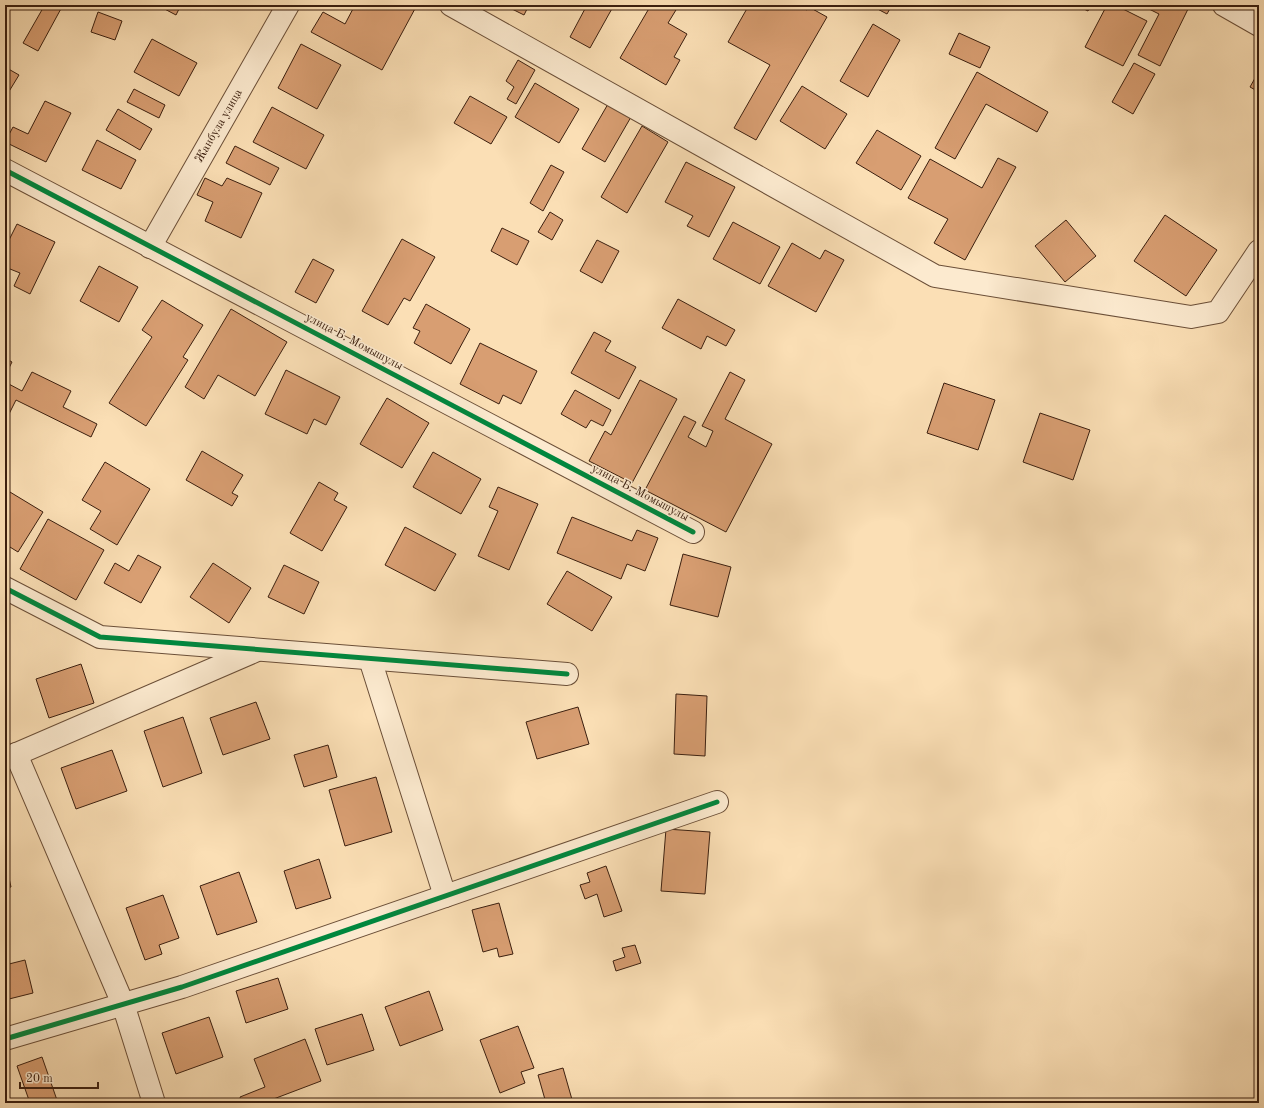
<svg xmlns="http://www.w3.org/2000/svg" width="1264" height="1108" font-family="'Old Standard TT',serif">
<rect width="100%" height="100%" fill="#fbdfb5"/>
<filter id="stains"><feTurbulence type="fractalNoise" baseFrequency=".005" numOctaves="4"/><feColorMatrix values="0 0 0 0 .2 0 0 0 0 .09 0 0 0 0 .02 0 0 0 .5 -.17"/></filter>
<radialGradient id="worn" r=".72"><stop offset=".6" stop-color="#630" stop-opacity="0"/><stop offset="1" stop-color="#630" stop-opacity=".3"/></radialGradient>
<g fill="#d89e72" stroke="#3b1f0f">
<path d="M37,5H63L38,51L23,43L43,8Z"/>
<path d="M157,5H181L176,15Z"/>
<path d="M355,5H417L382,70L311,32L323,12L345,24Z"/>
<path d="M504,5H529L524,15Z"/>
<path d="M587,5H614L590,48L570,37Z"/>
<path d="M651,5H679L668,23L687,34L674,57L680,60L666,85L620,58Z"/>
<path d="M749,5H798L807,10L809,7L827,17L756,140L734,128L770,65L728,42Z"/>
<path d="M870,5H892L887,14Z"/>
<path d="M1076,5H1091L1088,11Z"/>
<path d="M1107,5H1115L1147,21L1123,66L1085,47Z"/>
<path d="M1141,5H1185L1189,7L1160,66L1138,55L1159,14Z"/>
<path d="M98,12L122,21L115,40L91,32Z"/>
<path d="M873,24L900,40L868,97L840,81Z"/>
<path d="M959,33L990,47L980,68L949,54Z"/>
<path d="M152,39L197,63L179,96L134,72Z"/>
<path d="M301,44L341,65L317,109L278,88Z"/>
<path d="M518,60L535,70L516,104L507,99L514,87L506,81Z"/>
<path d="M1134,63L1155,74L1133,114L1112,102Z"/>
<path d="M5,67L19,75L5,98Z"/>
<path d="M1259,71V92L1250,87Z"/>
<path d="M977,72L1048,112L1037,132L986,104L955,159L935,148Z"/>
<path d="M535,83L579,109L559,143L515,117Z"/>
<path d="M802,86L847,114L825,149L780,121Z"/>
<path d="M134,89L165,105L159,118L127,102Z"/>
<path d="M470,96L507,117L491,144L454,123Z"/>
<path d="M45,101L71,113L46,162L5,142L13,127L28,134Z"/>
<path d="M608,104L631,117L605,162L582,149Z"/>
<path d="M272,107L324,135L306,169L253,142Z"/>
<path d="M118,109L152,129L140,150L106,130Z"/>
<path d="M642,126L668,142L627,213L601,197Z"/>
<path d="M877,130L921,156L901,190L856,163Z"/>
<path d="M97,140L136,160L121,189L82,170Z"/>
<path d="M235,146L279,168L270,185L226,163Z"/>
<path d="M998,158L1016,167L965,260L934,243L948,219L908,198L930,159L982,188Z"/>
<path d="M686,162L735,187L709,237L687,226L693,216L665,202Z"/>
<path d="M551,165L564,172L543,211L530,203Z"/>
<path d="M205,178L222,186L227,178L262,193L241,238L205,221L213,202L197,195Z"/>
<path d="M550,212L563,220L552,240L538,232Z"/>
<path d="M1165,215L1217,250L1186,296L1134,261Z"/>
<path d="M1066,220L1096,256L1065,282L1035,246Z"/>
<path d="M733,222L780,247L760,284L713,259Z"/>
<path d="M17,224L55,242L30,294L14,286L20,273L5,267V248Z"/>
<path d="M502,228L529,241L517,265L491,251Z"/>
<path d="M402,239L435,257L410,301L404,298L388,325L362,311Z"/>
<path d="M597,240L619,251L602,283L580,271Z"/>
<path d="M792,243L820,259L825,250L844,260L816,312L768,286Z"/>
<path d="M313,259L334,270L316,303L295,292Z"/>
<path d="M99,266L138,287L119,322L80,301Z"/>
<path d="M678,299L735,330L726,346L707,336L701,349L662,328Z"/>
<path d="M162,300L203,325L183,357L188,360L146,426L109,403L152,337L142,330Z"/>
<path d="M426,304L470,329L451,364L414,343L420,331L413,328Z"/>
<path d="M231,309L287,342L255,396L218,375L204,399L185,387Z"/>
<path d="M594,332L611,341L605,351L636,367L619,399L571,373Z"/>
<path d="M480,343L537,371L521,404L503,395L499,404L460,384Z"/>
<path d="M5,358L12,362L5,376Z"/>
<path d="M286,370L340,397L326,425L314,419L307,434L265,414Z"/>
<path d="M32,372L71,391L63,407L97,424L91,437L16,400L7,418L5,417V382L22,391Z"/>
<path d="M730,372L745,380L725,419L772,444L726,532L645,490L684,416L696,422L688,437L706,447L713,431L702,426Z"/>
<path d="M640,380L677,399L632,483L589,461L605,431L611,435Z"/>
<path d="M944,383L995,400L978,450L927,433Z"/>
<path d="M575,390L611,410L603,426L591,420L586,428L561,414Z"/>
<path d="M387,398L429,423L402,468L360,444Z"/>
<path d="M1040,413L1090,430L1073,480L1023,462Z"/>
<path d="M202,451L243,475L232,493L238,496L232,506L186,480Z"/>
<path d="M433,452L481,479L461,514L413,487Z"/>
<path d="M105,462L150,489L117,545L90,529L101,511L82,500Z"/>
<path d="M319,482L338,493L334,500L347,507L322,551L290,533Z"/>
<path d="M498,487L538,504L509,570L478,556L498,511L489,507Z"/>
<path d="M5,489L43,512L18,552L5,544Z"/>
<path d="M572,517L632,541L637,530L658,538L645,571L627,564L621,579L557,553Z"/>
<path d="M48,519L104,550L76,600L20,569Z"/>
<path d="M405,527L456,554L435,591L385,565Z"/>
<path d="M683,554L731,567L718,617L670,605Z"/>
<path d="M138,555L161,567L141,603L104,583L115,563L129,571Z"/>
<path d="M213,563L251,588L229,623L190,597Z"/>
<path d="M284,565L319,582L304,614L268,597Z"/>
<path d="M567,571L612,597L592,631L547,604Z"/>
<path d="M81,664L94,703L49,718L36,679Z"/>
<path d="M676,694L707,696L705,756L674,754Z"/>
<path d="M256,702L270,739L223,755L210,718Z"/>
<path d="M578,707L589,744L537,759L526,722Z"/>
<path d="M183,717L202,773L163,787L144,731Z"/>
<path d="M328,745L337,777L304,787L294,755Z"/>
<path d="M112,750L127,791L76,809L61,768Z"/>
<path d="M376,777L392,832L345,846L329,790Z"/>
<path d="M666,829L710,832L705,894L661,891Z"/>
<path d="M319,859L331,898L296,909L284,871Z"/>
<path d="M5,860L11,887L5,888Z"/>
<path d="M606,866L622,911L604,917L597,894L585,899L580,885L590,882L587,873Z"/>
<path d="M239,872L257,922L217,935L200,886Z"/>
<path d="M163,895L179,938L159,945L162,954L145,960L126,908Z"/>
<path d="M499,903L513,954L499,957L497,948L483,952L472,910Z"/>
<path d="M635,945L641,963L616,971L613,961L625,957L622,948Z"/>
<path d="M25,960L33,993L5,1000V965Z"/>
<path d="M278,978L288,1009L246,1023L236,991Z"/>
<path d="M429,991L443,1030L400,1046L385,1007Z"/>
<path d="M362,1014L374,1050L327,1065L315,1029Z"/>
<path d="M209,1017L223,1057L176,1074L162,1033Z"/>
<path d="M518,1026L534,1068L521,1072L525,1083L500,1093L480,1040Z"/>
<path d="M305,1039L321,1081L263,1103H242L240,1097L265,1087L254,1059Z"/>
<path d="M42,1057L58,1103H30L17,1066Z"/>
<path d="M563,1068L573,1103H546L538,1075Z"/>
</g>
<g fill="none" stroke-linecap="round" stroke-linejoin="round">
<defs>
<g id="minor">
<path d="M451,5L935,276L1191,317L1218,312L1259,251"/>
<path d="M1224,5L1259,25"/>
<path d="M5,170L693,532"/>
<path d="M150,247L288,5"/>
<path d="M5,588L100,637L567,674"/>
<path d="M370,659L445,896"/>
<path d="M16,754L123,1004L154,1103"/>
<path d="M5,759L255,651"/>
<path d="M5,1039L182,987L717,802"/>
</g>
</defs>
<use href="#minor" stroke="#6b4f38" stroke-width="24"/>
<use href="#minor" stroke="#fceacf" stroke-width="22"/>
<defs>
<g id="cycleway">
<path d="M5,170L693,532"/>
<path d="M5,588L100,637L567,674"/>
<path d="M5,1039L182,987L717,802"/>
</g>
</defs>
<use href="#cycleway" stroke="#fceacf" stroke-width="8"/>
<use href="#cycleway" stroke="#00873e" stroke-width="5"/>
</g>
<g text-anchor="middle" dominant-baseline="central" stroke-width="3" stroke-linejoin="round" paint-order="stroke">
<g font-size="12" fill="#3b1f0f" stroke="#fceacf">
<text transform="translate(219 126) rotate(-60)">Жанбула улица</text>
<text transform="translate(354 342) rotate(28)">улица Б. Момышулы</text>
<text transform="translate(640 493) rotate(28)">улица Б. Момышулы</text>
</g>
</g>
<rect width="1264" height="1108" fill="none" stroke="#fbdfb5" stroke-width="20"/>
<rect x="6" y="6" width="1252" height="1096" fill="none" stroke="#3b1f0f" stroke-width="2"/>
<rect x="10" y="10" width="1244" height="1088" fill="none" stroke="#3b1f0f"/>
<path d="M20 1082v6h78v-6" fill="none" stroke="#3b1f0f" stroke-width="2"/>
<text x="26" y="1082" font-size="12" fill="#3b1f0f" stroke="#fceacf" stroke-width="3" paint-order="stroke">20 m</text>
<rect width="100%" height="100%" filter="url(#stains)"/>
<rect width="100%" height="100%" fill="url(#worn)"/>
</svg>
